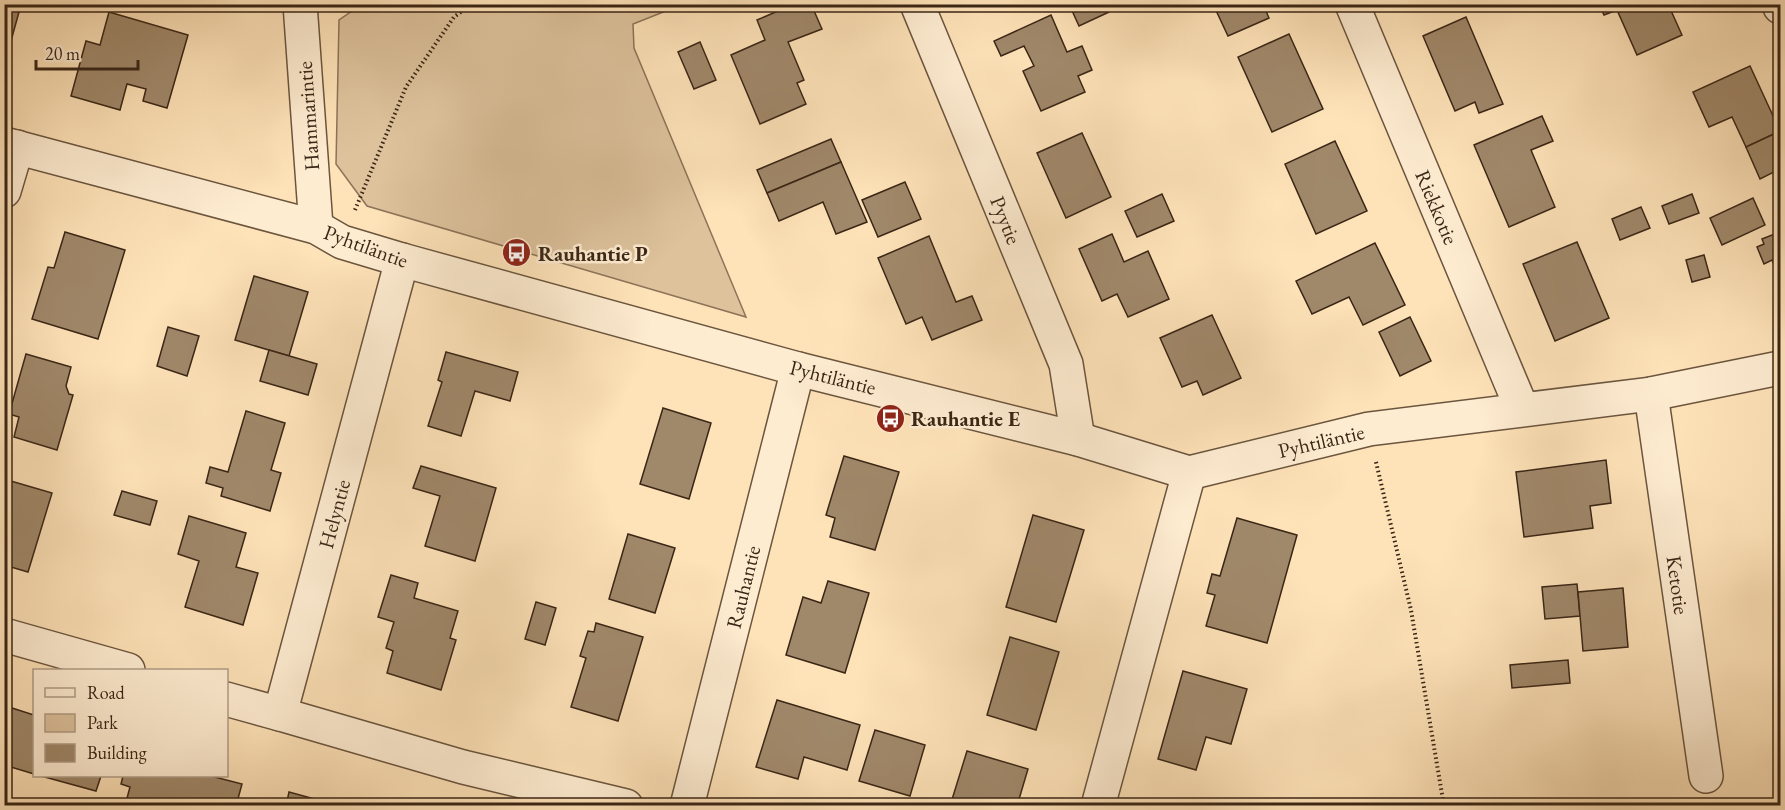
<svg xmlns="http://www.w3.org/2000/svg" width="1785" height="810" font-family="'EB Garamond',serif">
<rect width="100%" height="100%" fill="#fee2b8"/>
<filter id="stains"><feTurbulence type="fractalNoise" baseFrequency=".00333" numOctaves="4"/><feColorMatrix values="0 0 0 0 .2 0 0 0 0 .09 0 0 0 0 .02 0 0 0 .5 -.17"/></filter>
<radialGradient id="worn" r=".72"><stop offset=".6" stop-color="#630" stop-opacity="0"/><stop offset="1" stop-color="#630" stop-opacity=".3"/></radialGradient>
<path fill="#ddc29c" stroke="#8c7459" stroke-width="1.5" d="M361,5H681L633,24L634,48L746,317L367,206L336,164L339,20Z"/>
<g fill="#a0886a" stroke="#3a2616" stroke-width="1.5">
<path d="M794,4H811L822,29L788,42L804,80L797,83L806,104L760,124L731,55L765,40L757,20Z"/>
<path d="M980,4H996L982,11Z"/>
<path d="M1069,4H1106L1109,12L1079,26Z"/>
<path d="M1213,4H1263L1269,18L1228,36Z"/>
<path d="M1599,4H1668L1682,35L1637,55L1617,10L1604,15Z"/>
<path d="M4,8L19,12L6,59H4Z"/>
<path d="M109,12L188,35L167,108L143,101L146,89L127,84L120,110L71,96L86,41L100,45Z"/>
<path d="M1051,15L1067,52L1082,46L1092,70L1078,76L1085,92L1041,111L1023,71L1034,66L1024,46L1001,56L994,41Z"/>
<path d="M1466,17L1503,104L1479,113L1475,102L1455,111L1423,36Z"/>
<path d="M1289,34L1323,109L1272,132L1238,57Z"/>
<path d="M700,42L716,80L694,89L678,52Z"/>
<path d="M1750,66L1780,131L1746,147L1732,117L1709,127L1693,92Z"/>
<path d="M1542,116L1553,141L1531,150L1555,207L1509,227L1474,145Z"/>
<path d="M1082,133L1111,197L1066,218L1037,153Z"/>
<path d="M1774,134L1780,149V169L1760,179L1746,147Z"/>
<path d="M831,139L841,162L767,193L757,170Z"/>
<path d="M1335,141L1367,211L1316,234L1285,164Z"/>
<path d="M841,162L867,222L836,234L823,202L779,221L767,193Z"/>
<path d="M905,182L921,219L878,237L862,200Z"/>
<path d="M1162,194L1174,221L1137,237L1125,211Z"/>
<path d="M1692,194L1699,213L1669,224L1662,206Z"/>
<path d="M1753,198L1765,225L1722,245L1710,218Z"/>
<path d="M1641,207L1650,228L1620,240L1612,219Z"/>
<path d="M1780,219V279L1772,260L1764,264L1757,247L1764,244L1762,239L1780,232L1775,222Z"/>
<path d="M65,232L125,250L98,339L32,319L48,267L54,268Z"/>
<path d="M1112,234L1124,262L1148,251L1169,299L1128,317L1117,294L1102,301L1079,249Z"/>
<path d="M929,236L956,302L972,296L982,320L932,340L922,317L906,324L878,258Z"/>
<path d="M1577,242L1609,318L1555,341L1523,264Z"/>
<path d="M1375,243L1405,305L1363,325L1349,297L1312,314L1296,281Z"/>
<path d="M1704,255L1710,277L1692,282L1686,260Z"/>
<path d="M254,276L308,292L289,356L235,340Z"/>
<path d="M1212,315L1241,378L1203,395L1197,381L1182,387L1160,338Z"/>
<path d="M1410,317L1431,361L1400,376L1379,332Z"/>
<path d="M168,327L199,336L187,376L157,366Z"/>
<path d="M269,350L317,364L308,395L260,381Z"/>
<path d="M446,352L518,372L510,401L475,391L461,436L428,426L442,382L438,380Z"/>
<path d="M26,354L71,367L66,386L69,394L73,395L57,450L14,437L19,417L9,414Z"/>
<path d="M663,408L711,423L689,499L640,484Z"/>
<path d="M246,411L285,423L271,470L281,473L270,511L221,496L223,488L206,483L210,467L228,472Z"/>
<path d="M844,456L899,472L875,550L830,537L835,518L826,515Z"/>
<path d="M1606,460L1611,503L1590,506L1593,528L1524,537L1516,472Z"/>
<path d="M421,466L496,488L475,561L425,546L440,496L413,488Z"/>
<path d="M4,479L52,493L28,572L4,565Z"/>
<path d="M122,491L157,501L150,525L114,515Z"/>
<path d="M1033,515L1084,530L1056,622L1006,607Z"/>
<path d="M189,516L246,533L236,567L258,573L243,625L185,607L199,561L178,554Z"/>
<path d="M1237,518L1297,535L1267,643L1206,626L1215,595L1207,593L1212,574L1220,576Z"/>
<path d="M628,534L675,548L655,613L609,599Z"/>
<path d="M391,575L418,583L414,598L458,611L450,638L456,640L441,690L387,673L393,651L386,648L394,622L378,617Z"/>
<path d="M828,581L869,593L845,673L786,655L803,597L821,603Z"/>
<path d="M1577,584L1580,616L1545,619L1542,587Z"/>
<path d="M1623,588L1628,647L1583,651L1578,592Z"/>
<path d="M536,602L556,608L545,645L525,639Z"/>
<path d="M596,623L643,637L618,721L571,707L586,658L580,656L588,631L594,632Z"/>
<path d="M1010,637L1059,652L1036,730L987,715Z"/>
<path d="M1568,660L1570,683L1512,688L1510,665Z"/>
<path d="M1183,671L1247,689L1231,744L1206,737L1196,770L1158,759Z"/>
<path d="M777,700L860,725L847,770L804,757L798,779L756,767Z"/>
<path d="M12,708L34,715V774L4,765V736Z"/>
<path d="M875,730L925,745L910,796L859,781Z"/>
<path d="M967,751L1028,769L1017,806H950Z"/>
<path d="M41,776H101L96,791Z"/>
<path d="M123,776H211L242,784L236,806H140L126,802L130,787L121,784Z"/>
<path d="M289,792L340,806H286Z"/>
</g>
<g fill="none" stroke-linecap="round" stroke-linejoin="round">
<defs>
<g id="street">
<path d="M300,4L316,227"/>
<path d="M917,4L1066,364L1078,439"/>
<path d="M1352,4L1522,409"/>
<path d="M1779,4L1780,7"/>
<path d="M4,144L316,227L342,242L402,260L798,369L1078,439L1189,473L1369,429L1651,394L1780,368"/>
<path d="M4,191L17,147"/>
<path d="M1651,394L1706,776"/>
<path d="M4,635L128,670"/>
<path d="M226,699L280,714L402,260"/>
<path d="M280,714L463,767L626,806"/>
<path d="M687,806L798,369"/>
<path d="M1098,806L1189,473"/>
</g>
</defs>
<use href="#street" stroke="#6b553e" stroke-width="36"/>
<g stroke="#3a2616" stroke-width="4" stroke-dasharray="1.5 3" stroke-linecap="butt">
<path d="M355,210L406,87L454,17L472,4"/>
<path d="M1376,462L1411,610L1444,806"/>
</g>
<use href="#street" stroke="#feecd1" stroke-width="33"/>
</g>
<defs>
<symbol id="bus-disc" viewBox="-11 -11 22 22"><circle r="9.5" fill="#8f2418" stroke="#feecd1"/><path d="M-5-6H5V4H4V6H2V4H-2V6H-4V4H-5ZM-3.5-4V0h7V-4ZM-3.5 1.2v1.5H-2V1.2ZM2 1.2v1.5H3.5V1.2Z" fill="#fff"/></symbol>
</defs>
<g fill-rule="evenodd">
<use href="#bus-disc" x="500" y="236" width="33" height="33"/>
<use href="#bus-disc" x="874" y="402" width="33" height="33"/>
</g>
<g text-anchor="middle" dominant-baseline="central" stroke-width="5" stroke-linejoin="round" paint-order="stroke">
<g font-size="21" fill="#3a2616" stroke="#feecd1">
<text transform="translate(308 116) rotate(-94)">Hammarintie</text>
<text transform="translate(1437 207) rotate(67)">Riekkotie</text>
<text transform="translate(1006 220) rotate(68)">Pyytie</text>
<text transform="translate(366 246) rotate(20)">Pyhtiläntie</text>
<text transform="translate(833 377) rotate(14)">Pyhtiläntie</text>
<text transform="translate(1321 441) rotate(-13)">Pyhtiläntie</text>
<text transform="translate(334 514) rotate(-75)">Helyntie</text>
<text transform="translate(1678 585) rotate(82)">Ketotie</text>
<text transform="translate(743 587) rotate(-76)">Rauhantie</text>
</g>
<g font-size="21" font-weight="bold" fill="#3a2616" stroke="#feecd1" text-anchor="start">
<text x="538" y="253">Rauhantie P</text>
<text x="911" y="418">Rauhantie E</text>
</g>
</g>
<rect width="1785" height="810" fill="none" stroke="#fee2b8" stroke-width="24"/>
<rect x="6" y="6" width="1773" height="798" fill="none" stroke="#3a2616" stroke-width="3"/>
<rect x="12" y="12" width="1761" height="786" fill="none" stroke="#3a2616" stroke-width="1.5"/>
<rect x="33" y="669" width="195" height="108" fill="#feecd1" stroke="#b09d86" stroke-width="1.5"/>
<rect x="45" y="688" width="30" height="9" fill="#feecd1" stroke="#b09d86" stroke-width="1.5"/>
<text x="87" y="699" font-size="18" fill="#3a2616">Road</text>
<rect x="45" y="714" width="30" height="18" fill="#ddc29c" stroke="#b09d86" stroke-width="1.5"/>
<text x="87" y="729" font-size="18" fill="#3a2616">Park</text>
<rect x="45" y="744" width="30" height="18" fill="#a0886a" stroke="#b09d86" stroke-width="1.5"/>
<text x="87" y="759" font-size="18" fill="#3a2616">Building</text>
<path d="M36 60v9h102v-9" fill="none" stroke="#3a2616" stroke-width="3"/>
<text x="45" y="60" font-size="18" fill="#3a2616" stroke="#feecd1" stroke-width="4.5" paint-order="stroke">20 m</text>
<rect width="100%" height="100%" filter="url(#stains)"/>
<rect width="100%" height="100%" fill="url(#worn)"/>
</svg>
